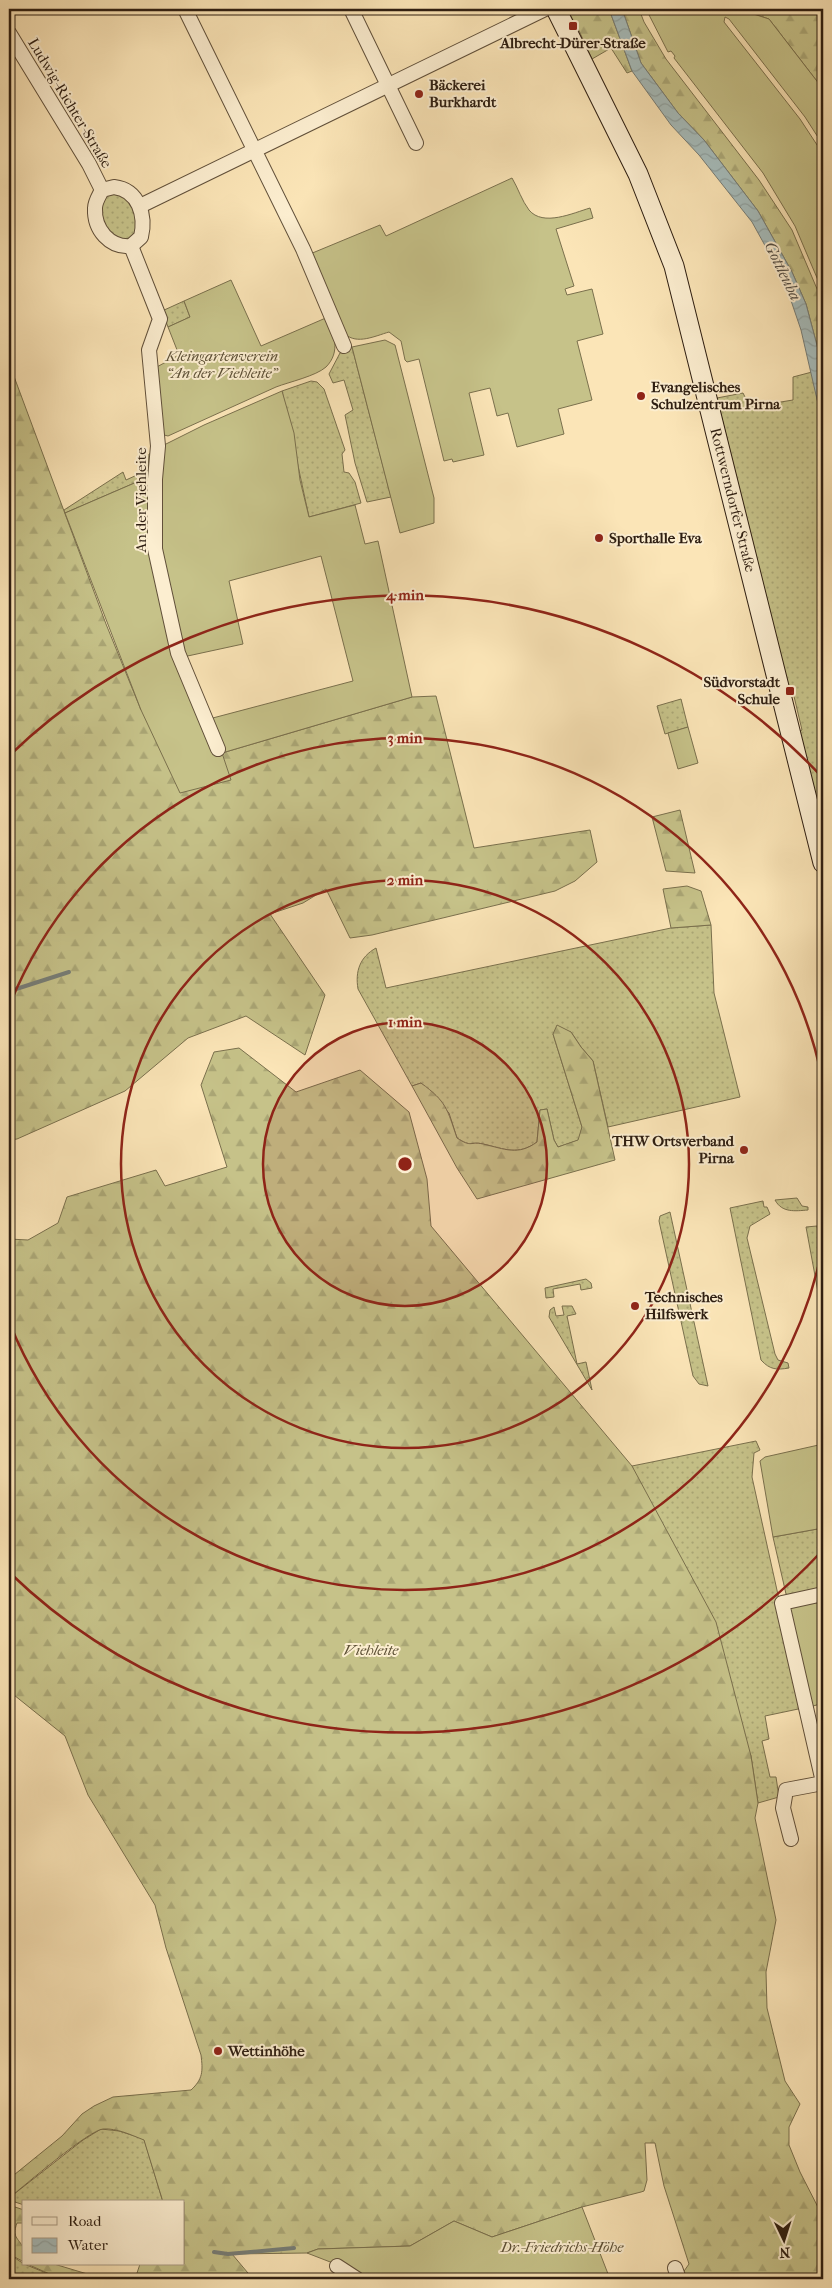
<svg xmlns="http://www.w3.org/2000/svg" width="832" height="2288" font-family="'IM FELL French Canon',serif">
<defs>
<pattern id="grass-dots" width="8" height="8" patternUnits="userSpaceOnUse" patternTransform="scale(1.25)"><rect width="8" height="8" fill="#c6c289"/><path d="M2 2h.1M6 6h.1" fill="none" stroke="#aaa675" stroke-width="1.8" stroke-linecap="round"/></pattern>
<pattern id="forest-firs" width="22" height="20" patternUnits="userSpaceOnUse" patternTransform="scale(1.25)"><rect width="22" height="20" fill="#c6c289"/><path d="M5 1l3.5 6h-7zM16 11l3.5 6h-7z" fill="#aaa675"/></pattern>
<pattern id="water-waves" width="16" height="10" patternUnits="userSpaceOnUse" patternTransform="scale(1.25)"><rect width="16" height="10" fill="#a6bcbb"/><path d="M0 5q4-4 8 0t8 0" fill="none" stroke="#8fa1a0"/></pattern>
</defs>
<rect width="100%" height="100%" fill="#fbe5b7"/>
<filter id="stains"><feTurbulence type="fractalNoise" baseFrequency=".004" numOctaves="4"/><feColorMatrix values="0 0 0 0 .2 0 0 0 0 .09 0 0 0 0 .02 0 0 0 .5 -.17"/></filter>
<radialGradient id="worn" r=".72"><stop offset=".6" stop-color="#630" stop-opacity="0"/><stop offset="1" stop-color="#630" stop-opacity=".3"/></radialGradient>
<g fill="url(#grass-dots)" stroke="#7a704d">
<path d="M121,191L138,214L135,239H111L98,211L104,194Z"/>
<path d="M184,301L190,317L168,327L162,311Z"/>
<path d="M352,347L391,497L367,502L355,463L345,415L353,410L344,380L333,383L329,374L340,353Z"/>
<path d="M812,372L819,408L823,606V830L798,732L802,730L792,688L788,689L717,398L743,393L750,407L793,400V377Z"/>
<path d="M311,381L317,382L324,389L345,450L342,454L344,472L349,473L355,482L361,503L309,517L282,391Z"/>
<path d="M154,452L153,475L65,513L64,510L123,472L126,480L148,470L149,454Z"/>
<path d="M681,699L688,727L665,734L657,706Z"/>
<path d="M711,925L714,993L740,1097L608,1127L593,1061L581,1047L571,1032L553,1034L582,1127L579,1140L558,1147L554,1140L547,1109L540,1110L537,1142C518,1156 505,1149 483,1144C470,1141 472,1148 457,1138L449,1113L421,1083L412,1086L358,989C355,971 360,957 376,948L386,988L671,928Z"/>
<path d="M797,1198L802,1206L808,1207V1210C795,1211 782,1213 775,1200Z"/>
<path d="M763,1201L764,1207H767L770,1214L750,1226L747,1238L775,1354L778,1360L788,1363L789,1368C777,1370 770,1370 761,1360L730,1208Z"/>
<path d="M670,1212L708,1386L699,1384L693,1376L659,1221L660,1216Z"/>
<path d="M817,1226L823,1255V1319L806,1227Z"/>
<path d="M586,1279L591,1283L592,1288L581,1290L580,1284L553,1289L554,1297L546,1298L545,1288Z"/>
<path d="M562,1306H572L576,1314L567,1316L577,1364L586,1362L592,1390L549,1317L550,1310L554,1307L556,1316L564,1315Z"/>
<path d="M756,1441L760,1450L754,1453L752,1477L803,1708L765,1716L769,1739L762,1741L770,1777H776L779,1797L758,1803L751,1756L632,1466Z"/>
<path d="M823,1528V1591L791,1596L786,1594L773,1537Z"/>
<path d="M101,2129L119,2131L144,2139L163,2202H24V2205L9,2200V2198L83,2140Z"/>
<path d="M9,2254L24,2264L61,2279H9Z"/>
</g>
<g fill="url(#forest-firs)" stroke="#7a704d">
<path d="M568,9H609L632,71L627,73L611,48L592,59L575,22L571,23Z"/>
<path d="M622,9H639L644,22L666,59L759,180L792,230L823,303V368L806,304L792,272L758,211L704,140L678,113L641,63Z"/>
<path d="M738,9H823V89L769,19Z"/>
<path d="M9,363L106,624L141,710L222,753L412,697L436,696L474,848L590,830L597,862L575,881L555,891L372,935L350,938L326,889L303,903L270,914L325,995L305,1055L246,1016L188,1038L125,1091L17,1139L9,1140Z"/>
<path d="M680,810L695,873L666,871L652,817Z"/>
<path d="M687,886L701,891L711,925L671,928L663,889Z"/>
<path d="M557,1025L571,1032L581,1047L593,1061L615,1160L477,1199L457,1168L412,1086L421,1083C447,1102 447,1109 457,1138C472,1148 470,1141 483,1144C505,1149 518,1156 537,1142L540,1110L547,1109L554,1140L558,1147L578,1140L582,1127L553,1034Z"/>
<path d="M239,1048L296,1092L360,1070L409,1112L427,1179L431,1226L632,1466L716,1622L751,1756L758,1803L755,1818L776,1920L766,1972L767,2008L785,2081L800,2104L789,2127V2145L800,2172L823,2217V2279H684L682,2274L689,2264L664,2186L655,2143H645L647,2180L644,2191L641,2192L582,2207L492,2237L454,2221L410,2246L318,2249L307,2253L232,2254L253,2279H135L140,2264H184V2202H163L144,2140C131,2135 117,2128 103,2129C89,2130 24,2186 9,2198V2179L62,2136L82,2114L94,2106L113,2097L191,2090C203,2079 203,2071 201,2055L166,1948L155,1905L88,1795L65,1736L9,1691V1239L28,1240L58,1223L67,1197L156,1170L165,1186L227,1167L201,1085L214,1052Z"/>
<path d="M9,2205L24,2210V2223H17C11,2239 20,2238 24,2250C25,2253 24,2259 24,2262L9,2254Z"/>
<path d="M27,2264H54L104,2279H61Z"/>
</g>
<g fill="#c6c289" stroke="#7a704d">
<path d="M646,9H738L769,19L823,89V145L805,117L729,19L725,17L724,22L800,119L823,154V292L795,226L763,173L674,58L675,56L671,51L668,52Z"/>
<path d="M512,178C518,188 522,201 529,210C543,227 573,213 590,208L593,218L556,229L574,286L565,289L567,295L592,289L603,334L577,341L592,400L558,409L564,434L517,447L508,413L497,416L490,388L469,393L484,455L453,462L452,459L444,461L419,359L407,362L405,360L401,341L389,332C375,336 357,345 345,334L310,254L380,225L386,236Z"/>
<path d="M231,280L261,346L328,317C334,333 341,352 326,367C316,376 289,382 276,387C240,403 204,420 168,436L164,435L153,369L179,355L168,327L190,317L184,301Z"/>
<path d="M385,340L395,345L434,498V523L400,533L352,347Z"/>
<path d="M282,391L294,433L300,480L309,517L355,505L365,544L378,541L412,697L222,753L231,780L180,793L141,710L65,513L153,475C151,508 148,542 154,575C166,639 192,696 218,755L222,753L209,719L353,681L321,556L229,581L243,644L183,657C166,611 144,490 164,445L204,425Z"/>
<path d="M688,727L698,763L678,769L668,733Z"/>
<path d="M823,1444V1528L773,1537L760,1461L765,1457Z"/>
<path d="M823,1598V1703L810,1707L790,1609L793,1604Z"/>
<path d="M582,2207L610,2279H361L338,2265L307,2253L318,2249L410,2246L454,2221L492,2237Z"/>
</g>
<path fill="url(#water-waves)" stroke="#767d77" d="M609,9H622L641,63L678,113L704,140L758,211L792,272L806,304L823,368V606L818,570L819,408L801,330L784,280L752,222L699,155L671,125L632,71Z"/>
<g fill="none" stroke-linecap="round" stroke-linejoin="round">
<g stroke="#767d77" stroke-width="4">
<path d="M10,991L69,972"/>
<path d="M214,2252L228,2254L294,2248"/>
</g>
<defs>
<g id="street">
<path d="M185,9L303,249L344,346"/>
<path d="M351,9L416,143"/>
<path d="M9,33L89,164L102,190"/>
<path d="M114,187C139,190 146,216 141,237L131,246C110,248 94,230 95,208C95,202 99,196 102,190Z"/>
<path d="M140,206L545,9"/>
<path d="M131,246L160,319L149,350L158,446L155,479V549L178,653L218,749"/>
<path d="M823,1594L782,1603L823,1782"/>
<path d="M791,1839L783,1808L786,1790L823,1783"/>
<path d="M337,2266L357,2279"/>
<path d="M675,2268L679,2279"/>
</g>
<path id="secondary" d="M556,9L638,174L674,266L823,863"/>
</defs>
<use href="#street" stroke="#61503a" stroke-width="16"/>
<use href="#secondary" stroke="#2e1e11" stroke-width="21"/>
<use href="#street" stroke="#fceed0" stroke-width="14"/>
<use href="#secondary" stroke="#fceed0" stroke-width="19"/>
</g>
<circle cx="405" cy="1164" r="142" fill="#8f2418" fill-opacity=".12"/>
<g fill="none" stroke="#8f2418" stroke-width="2.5">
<circle cx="405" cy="1164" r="142"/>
<circle cx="405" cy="1164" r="284"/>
<path d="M823 1245A426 426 0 0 1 10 1324M10 1004A426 426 0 0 1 823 1083"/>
<path d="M821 1552A569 569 0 0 1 10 1573M10 755A569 569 0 0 1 821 776"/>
</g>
<g fill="#8f2418" stroke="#fceed0" stroke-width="2">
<rect x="568" y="21" width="10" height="10" rx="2.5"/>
<circle cx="419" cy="94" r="5"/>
<circle cx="641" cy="396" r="5"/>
<circle cx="599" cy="538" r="5"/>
<rect x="785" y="686" width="10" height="10" rx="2.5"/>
<circle cx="744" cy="1150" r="5"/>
<circle cx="635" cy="1306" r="5"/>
<circle cx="218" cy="2051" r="5"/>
</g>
<g text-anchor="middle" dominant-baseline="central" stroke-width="4" stroke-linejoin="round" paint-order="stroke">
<g font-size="15" font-weight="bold" fill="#2e1e11" stroke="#fceed0" text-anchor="start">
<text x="573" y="43" text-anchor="middle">Albrecht-Dürer-Straße</text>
<text x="429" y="85">Bäckerei<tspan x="429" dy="17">Burkhardt</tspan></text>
<text x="651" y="387">Evangelisches<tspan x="651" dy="17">Schulzentrum Pirna</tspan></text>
<text x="609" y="538">Sporthalle Eva</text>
<text x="780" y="682" text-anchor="end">Südvorstadt<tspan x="780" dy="17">Schule</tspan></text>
<text x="734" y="1141" text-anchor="end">THW Ortsverband<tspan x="734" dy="17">Pirna</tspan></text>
<text x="645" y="1297">Technisches<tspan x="645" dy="17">Hilfswerk</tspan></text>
<text x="228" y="2051">Wettinhöhe</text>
</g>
<g font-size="15" fill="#2e1e11" stroke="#fceed0">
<text transform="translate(70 103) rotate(59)">Ludwig-Richter-Straße</text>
<text transform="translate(141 500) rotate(-90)">An der Viehleite</text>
<text transform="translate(733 500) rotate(76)">Rottwerndorfer Straße</text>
</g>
<g font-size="15" font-style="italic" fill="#5c4f35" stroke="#fceed0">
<text x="222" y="356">Kleingartenverein<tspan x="222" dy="17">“An der Viehleite"</tspan></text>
<text x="371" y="1650">Viehleite</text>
<text x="562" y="2247">Dr.-Friedrichs-Höhe</text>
</g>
<g font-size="16" font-style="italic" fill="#524d44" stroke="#fceed0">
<text transform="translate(783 271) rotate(64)">Gottleuba</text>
</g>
</g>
<circle cx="405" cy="1164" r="8" fill="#8f2418" stroke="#fceed0" stroke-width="2.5"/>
<g font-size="15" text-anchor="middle" font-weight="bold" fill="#8f2418" stroke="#fceed0" stroke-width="4" stroke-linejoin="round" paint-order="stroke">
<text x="405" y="600">4 min</text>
<text x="405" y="743">3 min</text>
<text x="405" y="885">2 min</text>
<text x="405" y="1027">1 min</text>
</g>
<rect width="832" height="2288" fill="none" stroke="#fbe5b7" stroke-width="30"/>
<rect x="10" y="10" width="812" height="2268" fill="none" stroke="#2e1e11" stroke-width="2.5"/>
<rect x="15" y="15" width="802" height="2258" fill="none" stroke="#2e1e11"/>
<rect x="22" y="2200" width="162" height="65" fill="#fceed0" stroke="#aa9b84"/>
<rect x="32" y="2217" width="25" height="8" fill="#fceed0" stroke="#aa9b84"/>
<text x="68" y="2226" font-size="15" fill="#2e1e11">Road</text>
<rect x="32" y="2238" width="25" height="15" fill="url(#water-waves)" stroke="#aa9b84"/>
<text x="68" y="2250" font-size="15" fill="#2e1e11">Water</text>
<g transform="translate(784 2240) rotate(176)" stroke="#fceed0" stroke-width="4" paint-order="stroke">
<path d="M0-4L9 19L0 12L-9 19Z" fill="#2e1e11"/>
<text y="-8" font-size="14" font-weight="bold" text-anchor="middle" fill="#2e1e11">N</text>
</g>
<rect width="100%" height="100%" filter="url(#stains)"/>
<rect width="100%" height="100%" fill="url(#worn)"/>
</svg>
